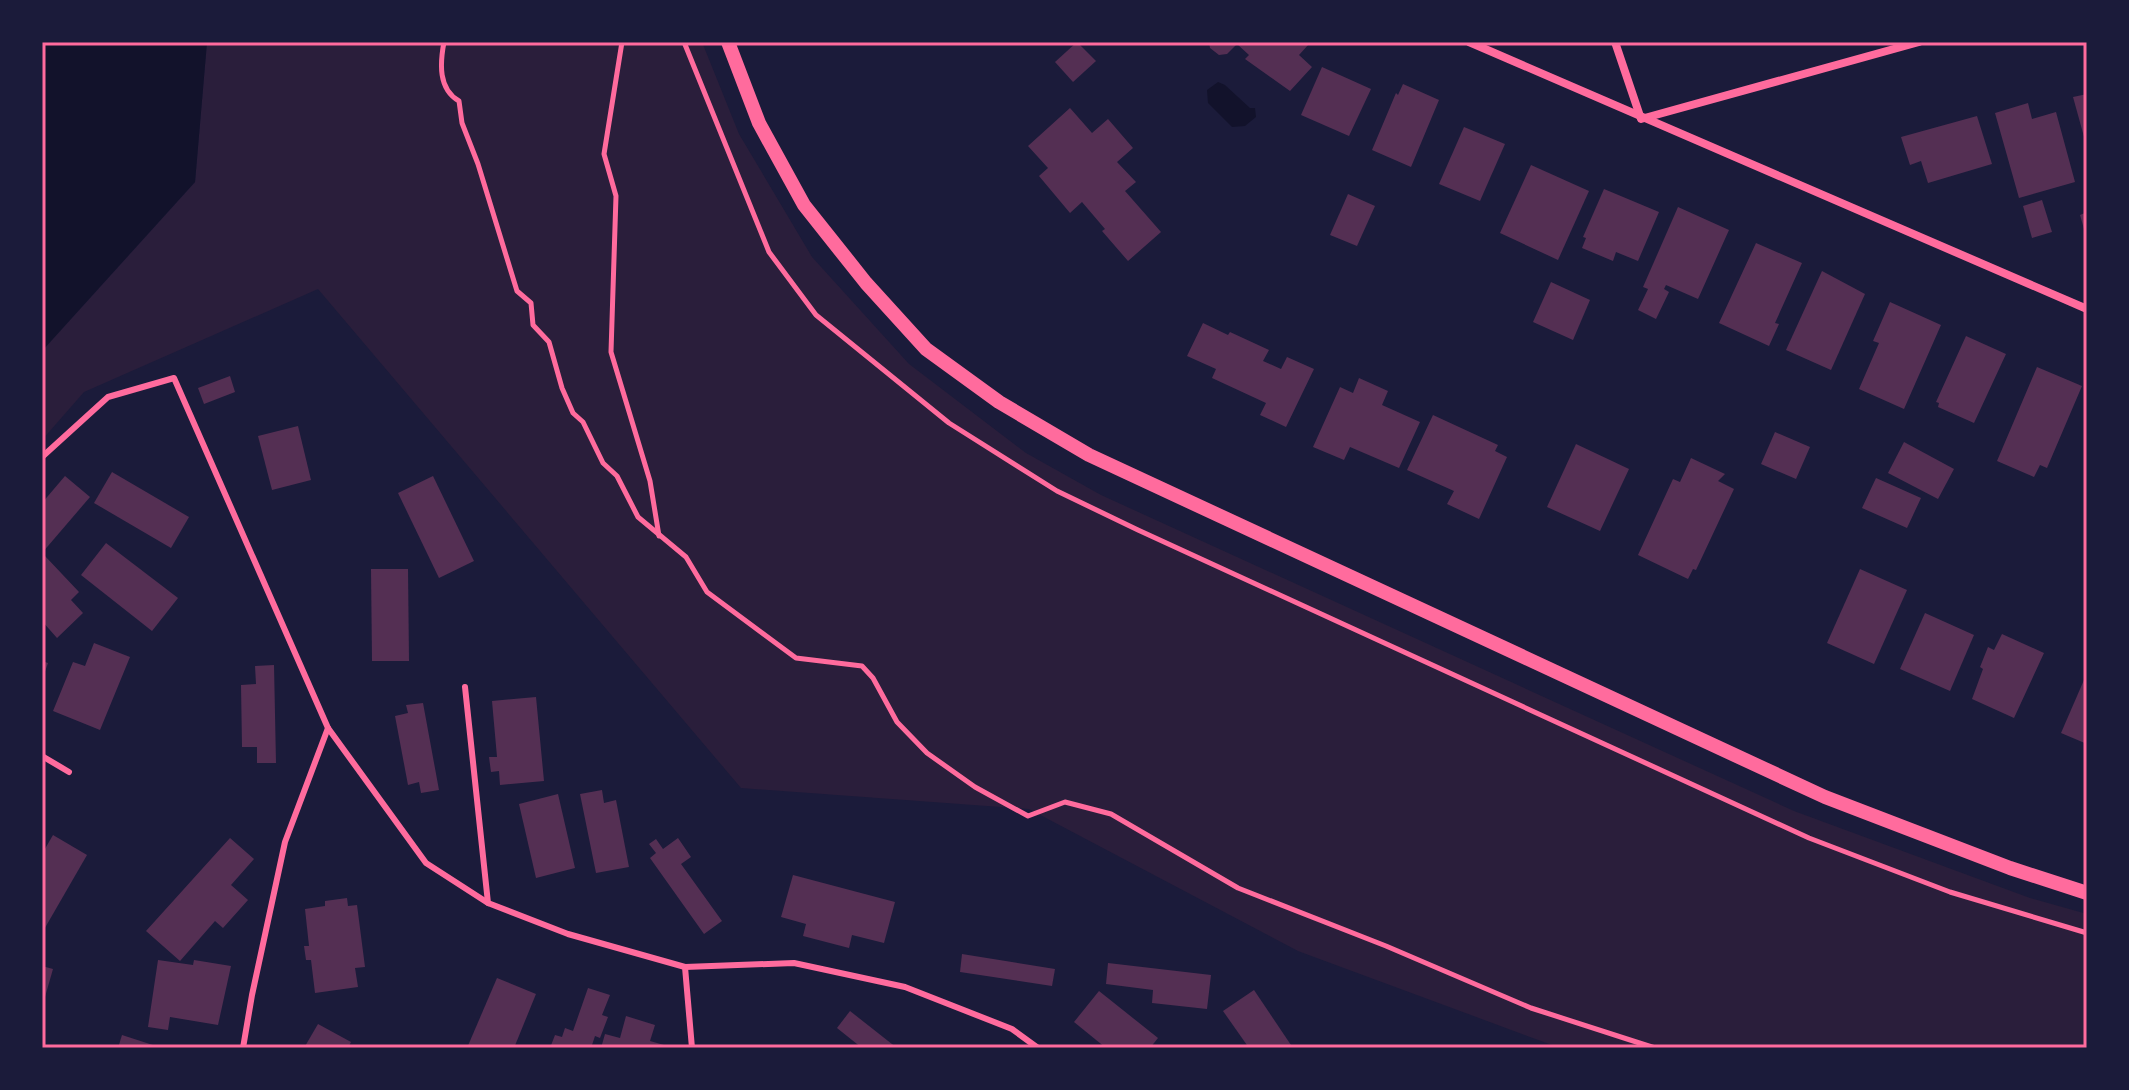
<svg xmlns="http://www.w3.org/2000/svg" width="2129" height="1090" font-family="Merriweather,serif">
<rect width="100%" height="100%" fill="#1b1b3a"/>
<path fill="#2a1e3b" d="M207,42H702L739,134L812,257L909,364L1026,453L1101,495L1794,811L2030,898L2087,914V1048H1560L1298,951L1029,809L741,788L318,289L84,392L42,440V351L195,182Z"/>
<g fill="#12122b">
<path d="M42,42H207L195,182L42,351Z"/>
<path d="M1218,82L1225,85L1250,108H1255L1256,117L1245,126L1232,127L1208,103L1207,90Z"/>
</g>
<g fill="#542f53">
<path d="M1077,42L1096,61L1073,82L1055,62Z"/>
<path d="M1209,42H1307L1309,44L1299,55L1312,67L1290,91L1245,59L1249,55L1237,44L1227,54L1219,55L1210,48Z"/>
<path d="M1322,67L1371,89L1349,136L1301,115Z"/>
<path d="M1403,84L1439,100L1411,167L1372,150L1396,93L1398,95Z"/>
<path d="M2087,94V144H2086L2073,97Z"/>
<path d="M2028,103L2032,119L2056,112L2075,182L2019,198L1995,113Z"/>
<path d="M1070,108L1092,133L1108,119L1133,148L1117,162L1136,182L1125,191L1161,232L1128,261L1102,231L1105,229L1082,202L1070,213L1039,176L1048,168L1028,146Z"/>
<path d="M1977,116L1992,164L1928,183L1921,161L1910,165L1901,137Z"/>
<path d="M1464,127L1505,144L1480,201L1439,184Z"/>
<path d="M1531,165L1589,191L1558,260L1500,233Z"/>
<path d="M1604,189L1659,212L1638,261L1616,252L1613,261L1582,248L1586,238L1583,237Z"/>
<path d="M1348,194L1375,206L1357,246L1330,235Z"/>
<path d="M2042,200L2052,232L2032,238L2023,206Z"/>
<path d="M1678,207L1729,230L1698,299L1666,285L1664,289L1669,292L1656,319L1638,310L1648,289L1643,287Z"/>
<path d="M2087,212V235L2086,236L2080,215Z"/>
<path d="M1756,243L1802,263L1775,323L1779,324L1769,346L1719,323Z"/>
<path d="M1822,271L1865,294L1831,370L1786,350Z"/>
<path d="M1551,282L1590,300L1573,340L1533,322Z"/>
<path d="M1890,302L1941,325L1904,409L1859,389L1879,343L1873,341Z"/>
<path d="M1203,323L1228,335L1230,332L1269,350L1263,361L1281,369L1287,357L1314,369L1286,427L1260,415L1266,403L1212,378L1216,369L1187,356Z"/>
<path d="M1966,336L2006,354L1974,423L1938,407L1939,403L1936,402Z"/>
<path d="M2037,367L2082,386L2047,468L2040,465L2034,477L1997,461Z"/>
<path d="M230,376L235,392L204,404L198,388Z"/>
<path d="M1359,378L1388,391L1382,405L1420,422L1399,468L1350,447L1344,460L1313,447L1340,387L1353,393Z"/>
<path d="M1433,415L1498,445L1495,451L1507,457L1479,519L1447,504L1454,491L1407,470Z"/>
<path d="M298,426L311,480L272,490L258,436Z"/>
<path d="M1775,432L1810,447L1796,479L1761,464Z"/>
<path d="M1904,442L1954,469L1938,499L1888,473Z"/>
<path d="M1576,444L1629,469L1600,531L1547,507Z"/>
<path d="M1691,458L1725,474L1718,481L1734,489L1696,570L1693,569L1688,579L1638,555L1673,479L1680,482Z"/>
<path d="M112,472L189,517L171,548L94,503Z"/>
<path d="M65,476L90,497L42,553V503Z"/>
<path d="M433,476L474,561L439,578L398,493Z"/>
<path d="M1876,478L1921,498L1907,528L1862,508Z"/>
<path d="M106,543L178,598L152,631L81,575Z"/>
<path d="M45,556L79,592L71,600L83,613L57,638L42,621V559Z"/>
<path d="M371,569H408L409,661H372Z"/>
<path d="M1860,569L1907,590L1874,664L1827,643Z"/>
<path d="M1925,613L1974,635L1950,691L1900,669Z"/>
<path d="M2002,634L2044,653L2014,718L1972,699L1983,669L1980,667L1988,647L1994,650Z"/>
<path d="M94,643L130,657L100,730L53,711L73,662L85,666Z"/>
<path d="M42,661L48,663L42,680Z"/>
<path d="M274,665L276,763H257V747H242L241,685L256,684L255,666Z"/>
<path d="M2087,673V744L2061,733Z"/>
<path d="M536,697L544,781L500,785L499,771L491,772L489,757H497L492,701Z"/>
<path d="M423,703L439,790L421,793L419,782L408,785L395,716L408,713L406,705Z"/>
<path d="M602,790L604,803L616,800L629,867L596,873L580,794Z"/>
<path d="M558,794L575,868L536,878L519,804Z"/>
<path d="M53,835L87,855L42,933V854Z"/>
<path d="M230,838L254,859L231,885L248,900L223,928L215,921L180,961L146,931Z"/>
<path d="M678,838L691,857L681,864L722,921L704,934L650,858L656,853L649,844L656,839L663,849Z"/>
<path d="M793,875L895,902L884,943L852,935L849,948L803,936L806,924L781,917Z"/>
<path d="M347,898L348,906L357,905L365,967L355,968L358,987L315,993L311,960H306L304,946H309L305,909L325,906V901Z"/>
<path d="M962,954L1055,969L1052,986L960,972Z"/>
<path d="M158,960L193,965L194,960L231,966L218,1025L170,1017L168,1030L148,1027Z"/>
<path d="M1108,963L1211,975L1207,1009L1152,1003L1153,990L1106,984Z"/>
<path d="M42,966L53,969L43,1004H42Z"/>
<path d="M497,978L536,994L514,1048H467Z"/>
<path d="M588,988L610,995L602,1015L608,1017L600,1038L595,1036L591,1048H550L555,1035L562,1037L565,1028L573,1031Z"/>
<path d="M1254,990L1293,1048H1249L1223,1011Z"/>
<path d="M1099,991L1158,1038L1150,1048H1106L1074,1022Z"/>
<path d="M850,1011L897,1048H862L837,1028Z"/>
<path d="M626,1016L655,1025L650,1041L664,1045L663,1048H601L605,1034L620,1038Z"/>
<path d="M318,1024L351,1042L348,1048H304Z"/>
<path d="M122,1035L159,1047V1048H118Z"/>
</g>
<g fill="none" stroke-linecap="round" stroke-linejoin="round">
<g stroke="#ff6b9d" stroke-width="5">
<path d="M444,42C440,63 438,89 459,101L462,123L478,164L517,291L531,303L533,325L549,342L562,388L573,413L583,422L603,463L617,476L638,517L686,557L707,592L796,658L862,666L873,678L897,722L927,753L975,787L1028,816L1065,802L1111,814L1238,888L1386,946L1531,1008L1655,1048"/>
<path d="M622,42L604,154L616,196L611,352L650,481L659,536"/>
<path d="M684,42L769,252L816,315L949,423L1057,491L1138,530L1809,838L1950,892L2087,933"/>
</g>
<g stroke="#ff6b9d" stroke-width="6">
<path d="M42,457L108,397L174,378L328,728L426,863L488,903"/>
<path d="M465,687L488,903L568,934L685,967L692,1048"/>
<path d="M42,756L69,772"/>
<path d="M685,967L794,963L905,987L1012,1029L1038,1048"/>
<path d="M243,1048L252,995L285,842L328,728"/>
</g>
<g stroke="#ff6b9d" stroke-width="8">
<path d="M1469,42L2087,309"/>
<path d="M1615,42L1641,119L1919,42"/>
</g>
<path stroke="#ff6b9d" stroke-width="14" d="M728,42L759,123L804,205L866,283L926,349L999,402L1089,455L1825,797L2010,868L2087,893"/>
</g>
<rect width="2129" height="1090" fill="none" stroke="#1b1b3a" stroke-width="88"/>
<rect x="44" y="44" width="2041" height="1002" fill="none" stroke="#ff6b9d" stroke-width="3"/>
</svg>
